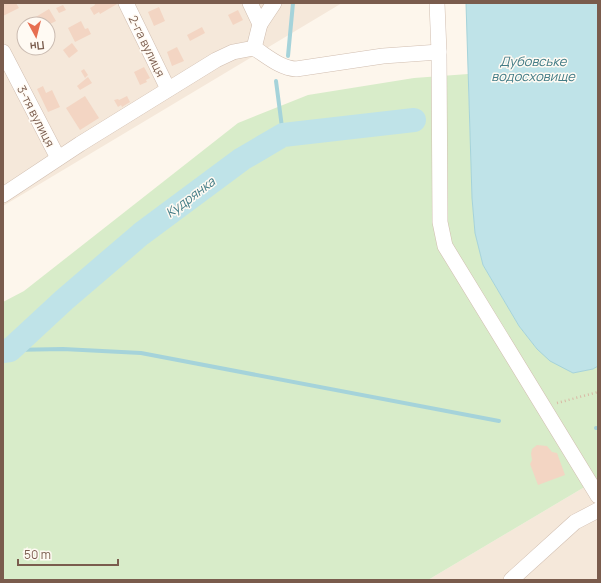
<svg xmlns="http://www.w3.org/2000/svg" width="601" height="583" font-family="Manrope,sans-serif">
<rect width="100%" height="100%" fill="#fdf6ec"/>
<g fill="#f5e8da" fill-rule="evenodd">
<path d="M3,3H342L3,206ZM24,24H48V48H24Z"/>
<path d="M598,479V580H428Z"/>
</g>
<path fill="#d8ecc9" d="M468,74L472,198L475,233L483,265L519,326L537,349L573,373L593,369L598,366V479L428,580H3V302L24,291L238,123L308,95L414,78Z"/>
<path fill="#bfe3e8" stroke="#a5d3da" d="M466,3H598V366L593,369L573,373L550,361L537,349L519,326L483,265L475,233L472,198Z"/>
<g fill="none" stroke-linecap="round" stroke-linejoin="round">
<g stroke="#a5d3da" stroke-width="4">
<path d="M288,56L293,3"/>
<path d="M276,81L283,135"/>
<path d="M10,350L63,349L141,353L499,421"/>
<path d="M596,428H598"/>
</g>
<path stroke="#bfe3e8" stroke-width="24" d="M3,351L10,350L64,300L141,234L242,159L283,135L414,120"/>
</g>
<g fill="#f3d5c3">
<path d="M3,3H16L19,8L3,16Z"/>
<path d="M94,3H117V4L100,14L99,12L94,15L90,8L95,5Z"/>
<path d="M63,5L66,10L59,13L56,8Z"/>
<path d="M159,7L165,21L154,26L148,12Z"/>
<path d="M49,9L56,21L48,25V24H37L34,18Z"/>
<path d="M238,10L243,20L233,25L228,15Z"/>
<path d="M81,21L85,29L88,28L91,34L75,42L68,28Z"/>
<path d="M202,27L205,33L190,41L187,35Z"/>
<path d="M72,43L78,51L69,58L63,50Z"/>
<path d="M177,47L184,61L172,66L167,52Z"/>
<path d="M144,67L150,78L146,80L147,82L140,85L134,72Z"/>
<path d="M84,69L88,75L85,78L81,71Z"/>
<path d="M88,77L92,83L80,90L77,86Z"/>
<path d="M43,86L46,93L52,90L60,107L48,112L37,89Z"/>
<path d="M85,96L99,118L80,130L66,108Z"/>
<path d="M127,96L130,102L122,107L121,105L118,107L114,100L118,99L119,100Z"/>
<path d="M537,445L547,446L552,452L557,453L565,475L538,485L530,464L532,460L531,454L532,449Z"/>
</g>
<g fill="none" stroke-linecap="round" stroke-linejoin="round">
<defs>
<g id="minor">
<path d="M126,3L168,89"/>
<path d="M250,3L260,24L254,48"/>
<path d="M437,3L439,52L440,222L445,246L598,496"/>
<path d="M260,24L274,3"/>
<path d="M3,52L58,158"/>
<path d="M3,195L80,144L216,60L233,52L254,48C267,56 280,68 296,69L383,56L439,52"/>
<path d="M511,580L575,522L598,510"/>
</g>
</defs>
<use href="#minor" stroke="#d1beb0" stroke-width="16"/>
<path stroke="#d9b8a5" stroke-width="2.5" stroke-dasharray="1 3" stroke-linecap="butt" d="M557,403L598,392"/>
<use href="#minor" stroke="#fff" stroke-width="15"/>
</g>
<g text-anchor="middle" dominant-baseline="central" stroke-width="3" stroke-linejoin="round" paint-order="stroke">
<g font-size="12" fill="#7a5c4d" stroke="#fffaf3">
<text transform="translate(147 46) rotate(64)">2-га вулиця</text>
<text transform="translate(36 116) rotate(63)">3-тя вулиця</text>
</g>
<g font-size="13" font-style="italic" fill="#437c86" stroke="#fffaf3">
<text x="533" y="61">Дубовське<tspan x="533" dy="15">водосховище</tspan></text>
<text transform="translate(190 197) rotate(-37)">Кудрянка</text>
</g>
</g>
<rect width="601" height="583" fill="none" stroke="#7a5c4d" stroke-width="8"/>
<g transform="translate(36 36) rotate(173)"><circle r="19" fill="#fffaf3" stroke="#cabbb1"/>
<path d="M0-3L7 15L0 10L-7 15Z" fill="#e76f51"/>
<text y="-6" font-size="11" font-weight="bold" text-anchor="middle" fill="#7a5c4d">Пн</text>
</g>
<path d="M18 559v6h100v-6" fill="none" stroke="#7a5c4d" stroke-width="2"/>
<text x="24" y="559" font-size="12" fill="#7a5c4d" stroke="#fffaf3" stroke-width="3" paint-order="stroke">50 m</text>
</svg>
